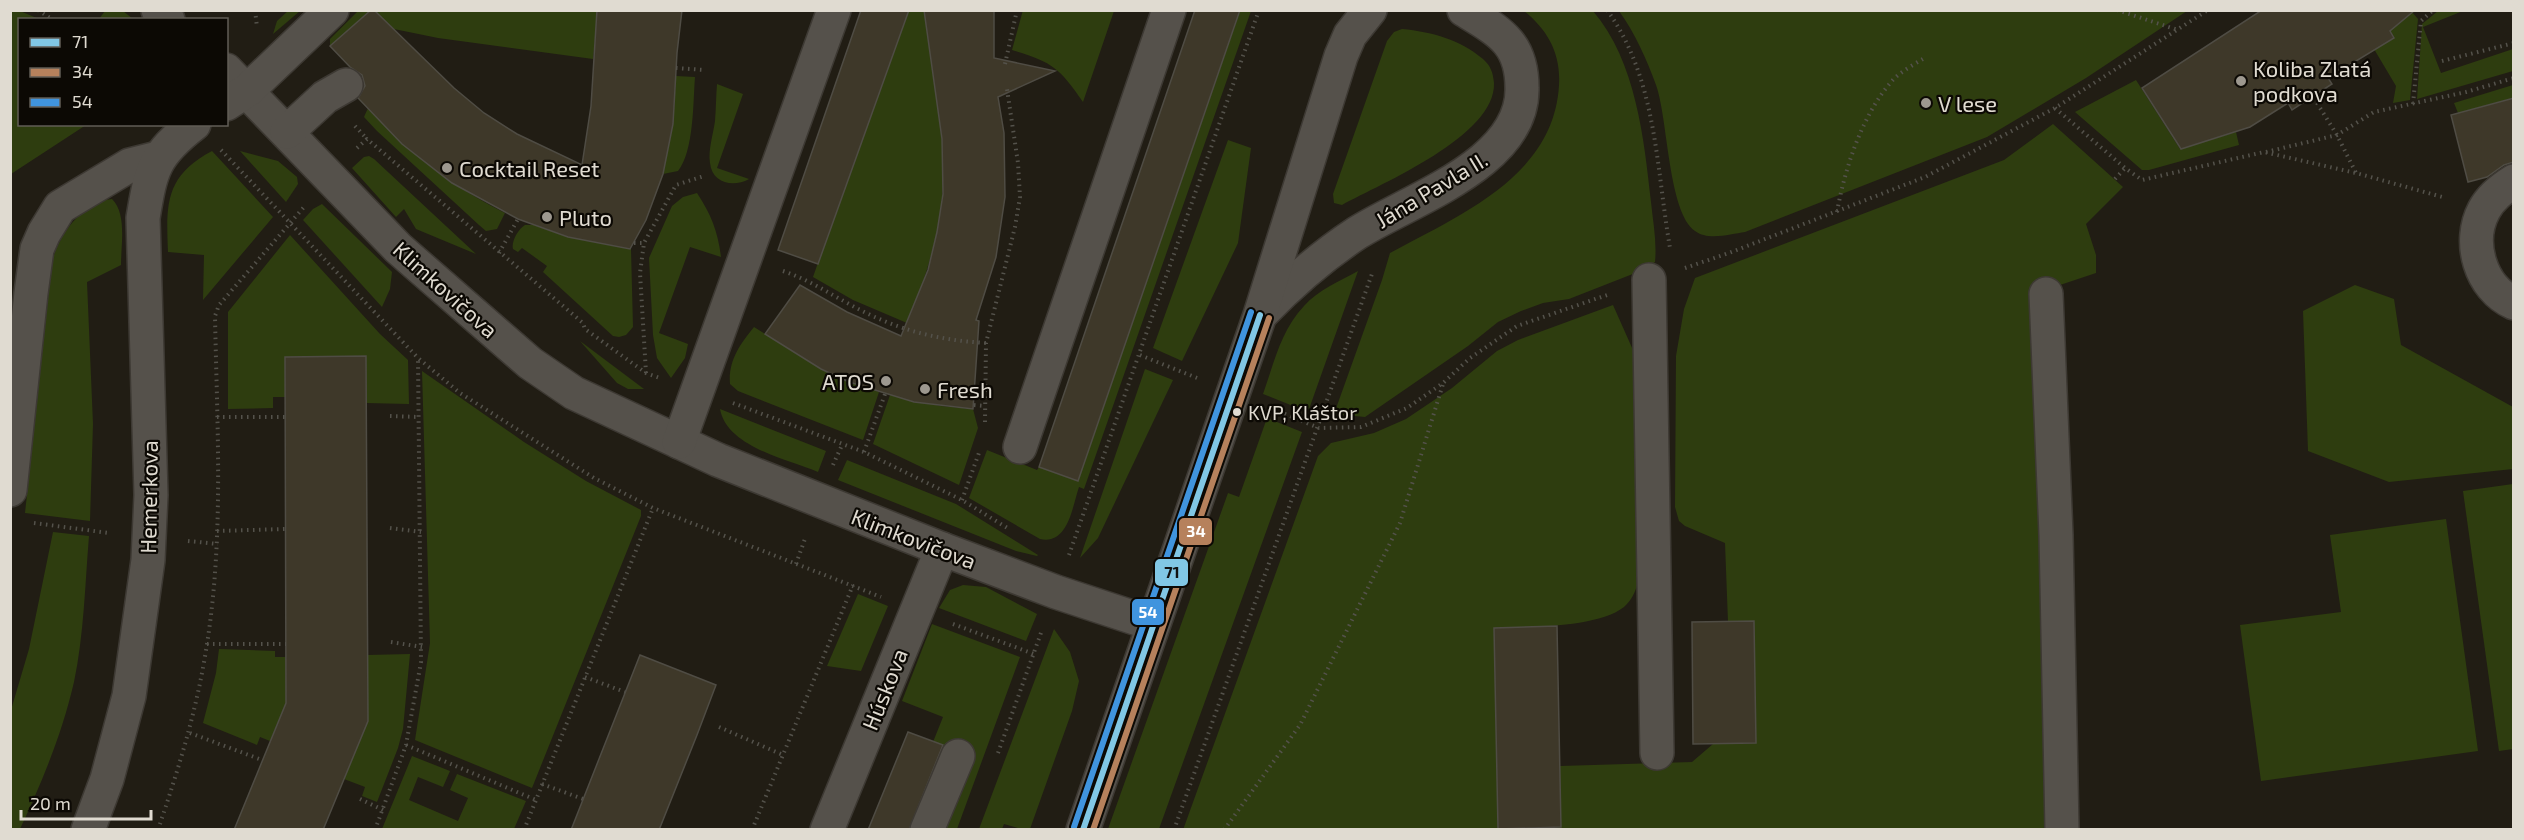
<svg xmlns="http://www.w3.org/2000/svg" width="2524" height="840" font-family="'Exo 2',sans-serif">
<rect width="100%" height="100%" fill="#211d14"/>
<g fill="#2e3d0f">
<path d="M11,10L20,11L39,19L20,20V124L86,125L11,174Z"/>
<path d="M289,10L300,11L273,34L277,21Z"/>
<path d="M1023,10L1114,11L1083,102C1059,67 1052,62 1012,50Z"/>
<path d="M105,11H123L133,19H99Z"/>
<path d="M358,11H371L330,46V39Z"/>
<path d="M374,11H598L593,59L438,38L394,29Z"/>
<path d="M906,11H933C930,58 936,93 942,139C949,203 932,265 907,323L853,300L813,277Z"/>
<path d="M1240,11H1251L1084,489L1079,487C1072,508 1068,545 1040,539L969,498L987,450L1037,470L1039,467L1078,480Z"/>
<path d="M1524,11H1593C1636,61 1644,139 1651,202C1653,222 1657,242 1655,262L1648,268L1569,299L1543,303L1521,311L1498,322L1468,346L1365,417L1334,414L1382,280L1390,253C1459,215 1554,177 1559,85C1561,54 1548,30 1524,11Z"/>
<path d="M1619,11H2187L2086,78L1987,137L1745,232C1731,234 1708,241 1695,231C1668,212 1668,118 1656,85C1647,60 1635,33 1619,11Z"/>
<path d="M2377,11H2411L2418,19L2410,100L2393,103L2396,86L2374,49L2394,37Z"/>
<path d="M2438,11H2463L2423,27L2441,73L2513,49V71L2417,99L2422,24Z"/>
<path d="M1402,29C1432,32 1459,39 1483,59C1491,66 1493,73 1494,83C1496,136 1382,183 1342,205L1334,203L1333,194L1387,41L1394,32Z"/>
<path d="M676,76L695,77C693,103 694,151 678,171L663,174L673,124Z"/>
<path d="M2136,80L2180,149L2236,132L2239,145L2149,170H2142L2075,112Z"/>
<path d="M717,84L743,94L717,168L749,179C733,188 712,183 710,163C708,150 713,135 715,121C716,109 716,96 717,84Z"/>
<path d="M2513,85V98L2458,113L2454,103Z"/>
<path d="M368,108C409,152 451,186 505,213L497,229L486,231L479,225L377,131L364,117Z"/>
<path d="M2053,124L2123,187L2086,224L2096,255V273L2060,285L2053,829L1183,830L1318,456L1331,443L1374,433L1406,419L1452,388L1497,351L1518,340L1613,305L1637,359L1638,583C1635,592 1632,600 1624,607C1597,628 1528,627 1494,628L1498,828L1560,827V766L1692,762L1713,744L1756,743L1754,621L1728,622L1725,543L1685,526L1679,521L1675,507L1676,356L1684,309L1695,278L2004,160Z"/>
<path d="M1228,140L1251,148L1238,243L1182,361L1153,348Z"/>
<path d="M212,151L273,217L203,300L204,255L168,252C166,204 165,176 212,151Z"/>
<path d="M240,151L278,161L297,177L298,184L286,202Z"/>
<path d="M369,156L374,159L476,254L416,229L404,209L396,217L352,168L364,157Z"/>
<path d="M697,193C711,214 718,232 721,257L690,247L659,333L688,344L685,358L671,378L657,358L653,335L649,258L672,206L683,197Z"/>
<path d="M112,199C127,214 121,244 121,265L87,282L93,424L90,521L25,513L52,261C60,234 82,202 112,199Z"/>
<path d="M322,204L392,272L390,289L382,307L303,220L313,209Z"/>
<path d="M525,225H534L568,237L631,249L633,327L626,335L619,337L613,336L543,272L547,266L522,248L518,252L513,249C511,242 518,229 525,225Z"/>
<path d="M290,235L380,334L408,360L409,404L366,403V356L285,357V397H273V408L228,409V312Z"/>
<path d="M1358,271L1308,412L1263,394C1274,363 1281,330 1304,306C1318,290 1340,281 1358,271Z"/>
<path d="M2355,285L2394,299L2401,345L2513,407V469L2389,482L2308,451L2303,311Z"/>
<path d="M754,327L821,369L879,392L863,440L738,391L730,384C728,361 740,344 754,327Z"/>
<path d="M580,341L644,389H628L617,383Z"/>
<path d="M1145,369L1173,380L1098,538L1080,558Z"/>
<path d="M422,371L524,442L586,481L641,510V516L532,788L415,740L430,643Z"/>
<path d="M890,395L941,406L973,409L978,428L959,485L873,444Z"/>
<path d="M720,409L826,451L818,472C787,459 727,447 720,409Z"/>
<path d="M1267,418L1302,432L1159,829H1108L1228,493L1239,497Z"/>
<path d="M847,460L956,504L1038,555L1037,556L1016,551L838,480Z"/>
<path d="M2513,484V749L2499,751L2463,491Z"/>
<path d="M2446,519L2478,751L2261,781L2240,625L2341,612L2330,535Z"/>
<path d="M53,532L89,536C85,584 84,635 74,682C62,734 42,782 20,829H11V710L29,649Z"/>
<path d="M963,585L986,587L1037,614L1026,641L939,608L950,590Z"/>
<path d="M858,594L888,606L861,671L827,666Z"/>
<path d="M932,624L1020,657L957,829H938L968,756L933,742L943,717L902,701Z"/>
<path d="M1054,629L1070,652L1079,681L1072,711L1030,829H1021L1004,824L1002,829H979Z"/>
<path d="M219,649L275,651V657H286V703L270,741L260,737L257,745L203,723L216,673Z"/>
<path d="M410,654L403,729L398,748L377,802L362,796L365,787L344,779L334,703H368L367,655Z"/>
<path d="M412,756L450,771L443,787L418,777L409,800L458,821L468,798L450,790L457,774L526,801L514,829H382Z"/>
</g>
<g fill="#3e3829" stroke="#4f4c44" stroke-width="1.5">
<path d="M371,10H374L454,88L484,113L517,134L582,165L591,106L597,10H682L677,53L673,124L663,174L646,220L630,249L568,237L518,219L452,183L402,144L358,98L365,86L362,75L350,67L330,46Z"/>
<path d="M861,10H909L818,264L778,250Z"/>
<path d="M924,10H994V58L1055,71L998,97L1004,133L1005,197L996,257L976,320L979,321L973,409L914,402L849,382L821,369L765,334L800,285L847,312L901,336L928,270L937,232L943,194L942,139Z"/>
<path d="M1195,10H1240L1078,481L1039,467Z"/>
<path d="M2262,10H2415L2390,31L2394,38L2328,78L2332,84L2292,110L2288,103L2250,127L2181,149L2142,88Z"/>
<path d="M2514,98V162L2504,165L2487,177L2468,182L2451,115Z"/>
<path d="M366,356L368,721L323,830H234L286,703L285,357Z"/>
<path d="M1754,621L1756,743L1693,744L1692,622Z"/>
<path d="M1557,626L1561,827L1498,829L1494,628Z"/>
<path d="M640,655L716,685L697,735L659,830H571Z"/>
<path d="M908,732L943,745L909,830H868Z"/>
</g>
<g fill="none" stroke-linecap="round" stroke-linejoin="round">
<defs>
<g id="minor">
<path d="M158,10L168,20"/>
<path d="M226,70L398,248L530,363L574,393L718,460L942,549L1056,592L1153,624"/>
<path d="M226,104L248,90L332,10"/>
<path d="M287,132L325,97L346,85"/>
<path d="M2514,181C2501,189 2491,197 2484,210C2467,242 2480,288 2514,303"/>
<path d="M1649,280L1657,753"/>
<path d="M2046,294L2056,535L2062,830"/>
<path d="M1263,312C1292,282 1322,256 1357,233C1411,199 1524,163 1522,88C1522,43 1500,32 1464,10"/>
<path d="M679,442L834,10"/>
<path d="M1020,447L1169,10"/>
<path d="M10,490L31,293L37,249L44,233L60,207L130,165L158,158"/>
<path d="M88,830L107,779L129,696L148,560L151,495L143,218C151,169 154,155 194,124"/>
<path d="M827,830L942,549"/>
<path d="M927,830L958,756"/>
<path d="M1083,830L1260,315L1341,56L1350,35L1370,10"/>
</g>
</defs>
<use href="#minor" stroke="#3d3933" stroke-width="36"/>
<g stroke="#54524b" stroke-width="4" stroke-dasharray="1.5 4.5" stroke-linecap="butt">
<path d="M38,10L53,20"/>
<path d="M255,10L257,27"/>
<path d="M1607,10C1657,79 1656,167 1670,248"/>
<path d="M2117,10L2178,30"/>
<path d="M2442,61L2514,43"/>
<path d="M1005,64L1017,10"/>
<path d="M676,68L705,70"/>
<path d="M2317,103L2337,135L2356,173"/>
<path d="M2413,104L2421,21L2433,10"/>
<path d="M2055,108L2125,168L2142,180L2264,152L2356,173L2446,198"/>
<path d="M355,126L367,139"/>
<path d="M357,148L367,139L583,323L585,329L646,373L660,378"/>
<path d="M221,150L418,358L460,393L594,478L653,508L881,597"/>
<path d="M2266,152L2337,135L2374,112L2466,92L2514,78"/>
<path d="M2115,179L2125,168"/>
<path d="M1837,212C1845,168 1862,115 1892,81C1901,71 1915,64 1926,57"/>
<path d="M634,243H644"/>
<path d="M499,253L518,219"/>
<path d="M1685,268L1729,253L1925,177L2055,108L2208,10"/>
<path d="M783,271C807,279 827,292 849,304C894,329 935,340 986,343"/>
<path d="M1140,355L1197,378"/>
<path d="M646,373L640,273L644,243L676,185L704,176"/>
<path d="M733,403L864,452L962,500L1009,529"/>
<path d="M974,405L985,406"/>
<path d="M1268,407L1319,428L1361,427L1407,408L1443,383L1470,358L1517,326L1610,294"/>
<path d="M390,416L419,417"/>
<path d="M217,417H285"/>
<path d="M985,422L986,343L1015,227L1020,197L1018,163L1007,89"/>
<path d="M864,452L885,394"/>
<path d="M833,465L842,445"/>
<path d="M962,500L980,450"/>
<path d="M34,523L109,533"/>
<path d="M390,528L421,532"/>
<path d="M217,531L285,529"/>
<path d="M188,541L218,544"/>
<path d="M1069,555L1259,10"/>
<path d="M796,564L806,536"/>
<path d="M953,624L1034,654"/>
<path d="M391,642L422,647"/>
<path d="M207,644H286"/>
<path d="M585,677L625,692"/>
<path d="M719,727L783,755"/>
<path d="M190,733L262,760"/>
<path d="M406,745L536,800"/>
<path d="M998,753L1042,630"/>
<path d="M542,784L583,799"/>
<path d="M360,799L383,810"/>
<path d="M158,830C179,767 197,710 207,644C224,536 217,425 215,316L219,305L304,207"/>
<path d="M375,830L406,745L421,662L418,358"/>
<path d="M524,830L653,508"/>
<path d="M752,830L853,585"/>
<path d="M1174,830L1373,271"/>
<path d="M1224,830L1300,725L1400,523L1443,384"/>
</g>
<use href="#minor" stroke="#55514b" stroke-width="33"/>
<defs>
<path id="bus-1" d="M1083,830L1260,315"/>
<path id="bus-2" d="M1093,830L1269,318"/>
<path id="bus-3" d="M1074,827L1251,312"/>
</defs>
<use href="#bus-1" stroke="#0c0904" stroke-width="10"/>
<use href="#bus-2" stroke="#0c0904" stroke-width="10"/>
<use href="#bus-3" stroke="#0c0904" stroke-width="10"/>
<use href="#bus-1" stroke="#81c7e5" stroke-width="6"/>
<use href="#bus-2" stroke="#b6815c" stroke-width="6"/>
<use href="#bus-3" stroke="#4094de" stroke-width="6"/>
</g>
<g fill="#9d988f" stroke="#0c0904" stroke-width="2">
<circle cx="2241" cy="81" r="6"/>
<circle cx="1926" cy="103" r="6"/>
<circle cx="447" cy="168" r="6"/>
<circle cx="547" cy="217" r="6"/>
<circle cx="886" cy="381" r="6"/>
<circle cx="925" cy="389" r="6"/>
</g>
<circle fill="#e0dbd1" stroke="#0c0904" stroke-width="2" cx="1237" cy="412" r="5"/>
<g text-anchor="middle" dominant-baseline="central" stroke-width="4.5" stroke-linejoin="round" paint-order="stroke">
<g font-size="20" fill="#e0dbd1" stroke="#0c0904" text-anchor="start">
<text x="1248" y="412">KVP, Kláštor</text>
</g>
<g font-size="22" fill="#e0dbd1" stroke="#0c0904" text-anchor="start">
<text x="2253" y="68">Koliba Zlatá<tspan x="2253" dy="25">podkova</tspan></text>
<text x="1938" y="103">V lese</text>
<text x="459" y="168">Cocktail Reset</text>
<text x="559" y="217">Pluto</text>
<text x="874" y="381" text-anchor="end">ATOS</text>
<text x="937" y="389">Fresh</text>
</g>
<g font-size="22" fill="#e0dbd1" stroke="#0c0904">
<text transform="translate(1431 189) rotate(-31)">Jána Pavla II.</text>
<text transform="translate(446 289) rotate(42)">Klimkovičova</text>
<text transform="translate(148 497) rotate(-89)">Hemerkova</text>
<text transform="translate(914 538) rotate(21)">Klimkovičova</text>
<text transform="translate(884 689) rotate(-68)">Húskova</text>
</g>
</g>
<g stroke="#0c0904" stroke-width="2">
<rect x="1178" y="517" width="35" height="29" rx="6" fill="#b6815c"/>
<rect x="1154" y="558" width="35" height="29" rx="6" fill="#81c7e5"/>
<rect x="1131" y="598" width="34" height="28" rx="6" fill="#4094de"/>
</g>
<g font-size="16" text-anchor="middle" font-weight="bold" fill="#fff">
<text x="1196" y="537">34</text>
<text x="1148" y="618">54</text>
</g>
<g font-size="16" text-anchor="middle" font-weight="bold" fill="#111">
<text x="1172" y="578">71</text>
</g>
<rect width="2524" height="840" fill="none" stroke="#e0dbd1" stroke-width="24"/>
<rect x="18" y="18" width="210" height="108" fill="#0c0904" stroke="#615d56" stroke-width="1.5"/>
<rect x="30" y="38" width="30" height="9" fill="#81c7e5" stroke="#615d56" stroke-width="1.5"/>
<text x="72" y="48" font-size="18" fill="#e0dbd1">71</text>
<rect x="30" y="68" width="30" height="9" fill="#b6815c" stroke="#615d56" stroke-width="1.5"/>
<text x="72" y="78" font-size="18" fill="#e0dbd1">34</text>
<rect x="30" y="98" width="30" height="9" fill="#4094de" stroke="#615d56" stroke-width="1.5"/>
<text x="72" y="108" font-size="18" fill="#e0dbd1">54</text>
<path d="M21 810v9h130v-9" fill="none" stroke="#e0dbd1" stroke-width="3"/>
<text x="30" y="810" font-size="18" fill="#e0dbd1" stroke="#0c0904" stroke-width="4.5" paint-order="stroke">20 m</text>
</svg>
